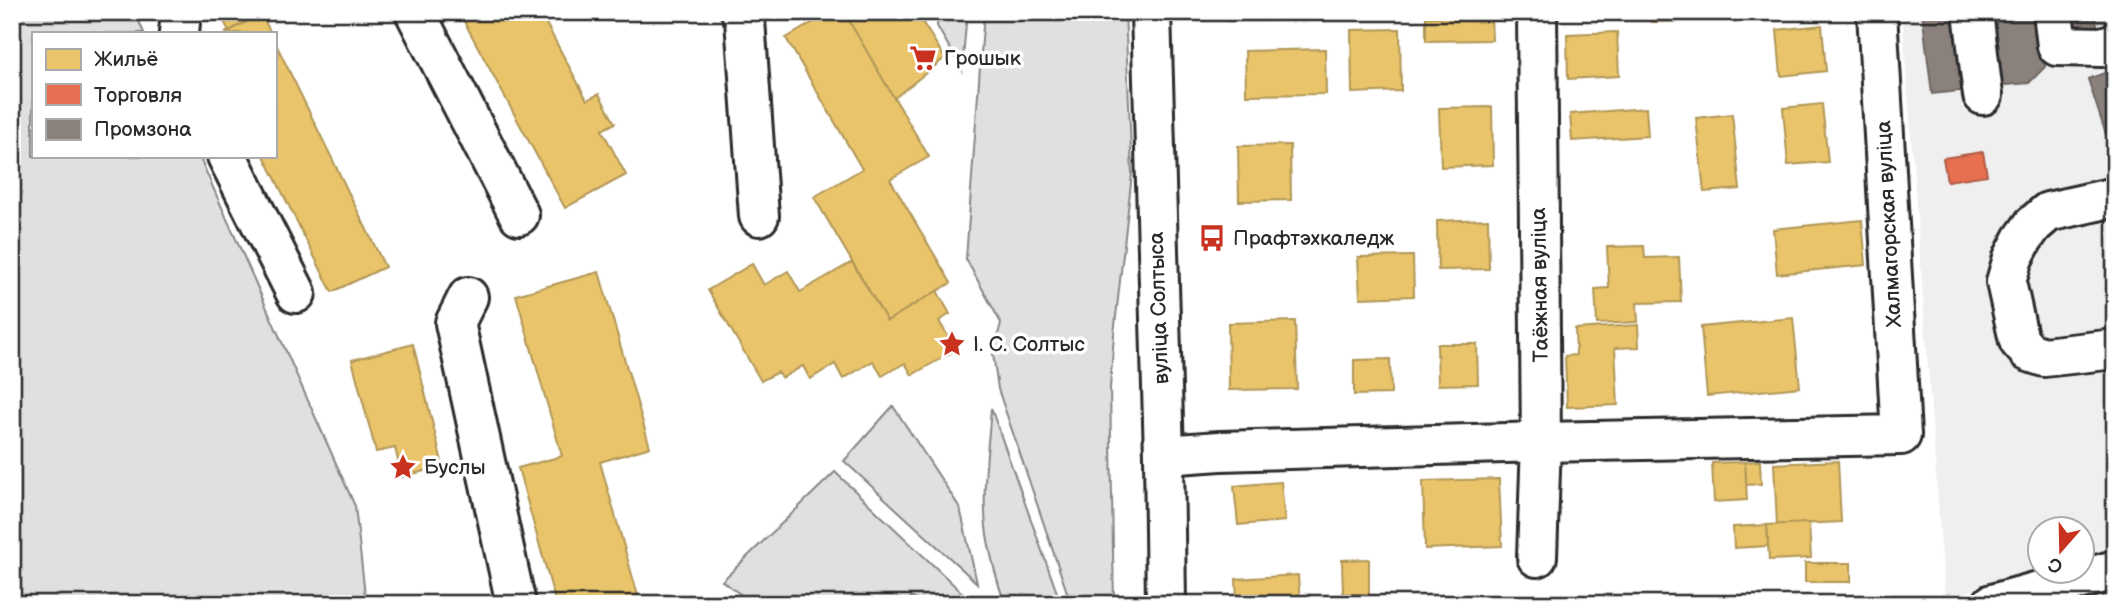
<svg xmlns="http://www.w3.org/2000/svg" width="2127" height="616" font-family="'Balsamiq Sans',sans-serif">
<rect width="100%" height="100%" fill="#fff"/>
<filter id="ink" filterUnits="userSpaceOnUse"><feTurbulence type="fractalNoise" baseFrequency=".0143" numOctaves="2"/><feDisplacementMap in="SourceGraphic" scale="14" xChannelSelector="R" yChannelSelector="G"/><feConvolveMatrix kernelMatrix="1 2 1 2 8 2 1 2 1" color-interpolation-filters="sRGB"/></filter>
<g filter="url(#ink)">
<path fill="#efefef" d="M1902,12H2115V550L2082,559V528H2039V570L2042,571L1945,598Z"/>
<g fill="#e0e0e0" stroke="#868686" stroke-width="2">
<path d="M12,12H135L144,33H33V156H199L355,506L366,604H12Z"/>
<path d="M939,12H967L962,70L937,26Z"/>
<path d="M984,12H1125L1132,174L1114,334L1110,388L1114,604H1071L998,389L993,354L1001,323L966,259Z"/>
<path d="M893,406L960,508L977,583L844,461Z"/>
<path d="M991,408L1061,604H1005C997,581 991,559 987,535C981,493 988,449 991,408Z"/>
<path d="M835,472L974,604H925L911,597L907,604H754L722,581Z"/>
</g>
<g fill="#e9c46a" stroke="#b09657" stroke-width="2">
<path d="M219,12H265L229,31Z"/>
<path d="M459,12H548L542,16L587,100L599,94L615,123L602,130L626,175L565,208Z"/>
<path d="M831,12H844L929,157L890,179L951,283L887,321L814,197L862,169L786,38Z"/>
<path d="M844,12H916L945,58L894,98Z"/>
<path d="M1228,12H1310V20L1228,21Z"/>
<path d="M1652,12H1692V21L1652,22Z"/>
<path d="M261,14L271,33H225L229,31Z"/>
<path d="M1491,16L1492,40L1426,41V17Z"/>
<path d="M1822,25L1826,71L1781,76L1777,30Z"/>
<path d="M1400,29L1401,91L1352,93L1351,30Z"/>
<path d="M1617,32L1619,76L1568,79L1567,34Z"/>
<path d="M275,42L385,267L332,292L264,156H275Z"/>
<path d="M1325,49L1326,94L1246,95L1245,51Z"/>
<path d="M1822,104L1828,162L1788,165L1783,108Z"/>
<path d="M1492,107L1493,165L1441,167L1439,108Z"/>
<path d="M1646,108L1648,136L1572,141L1570,114Z"/>
<path d="M1732,114L1740,189L1704,192L1696,118Z"/>
<path d="M1290,145L1291,200L1239,201L1238,146Z"/>
<path d="M1488,219L1489,269L1438,270L1437,221Z"/>
<path d="M1862,220L1866,265L1777,274L1773,229Z"/>
<path d="M1644,246L1645,258L1679,257L1681,302L1637,303L1638,322L1597,324L1595,289L1609,288L1607,247Z"/>
<path d="M1413,256L1414,296L1360,298L1358,257Z"/>
<path d="M852,262L887,321L937,291L950,314L939,321L956,350L912,375L905,363L882,376L873,361L843,379L835,364L810,379L803,366L782,378L778,372L761,381L708,290L752,264L764,285L788,271L800,292Z"/>
<path d="M599,272L650,447L600,462L640,603L556,604L518,468L562,456L516,295Z"/>
<path d="M1793,318L1800,387L1707,396L1701,327Z"/>
<path d="M1295,321L1297,389L1229,390L1228,323Z"/>
<path d="M1638,325L1639,347L1615,348L1618,405L1567,407L1565,356L1576,355L1575,329Z"/>
<path d="M413,344L443,466L402,477L395,448L376,452L352,360Z"/>
<path d="M1437,344H1477L1478,384L1438,385Z"/>
<path d="M1390,359L1391,394L1354,395V360Z"/>
<path d="M1760,461L1761,484L1746,485L1745,462Z"/>
<path d="M1838,461L1841,522L1777,525L1774,464Z"/>
<path d="M1745,462L1747,500L1714,502L1712,463Z"/>
<path d="M1499,479L1502,546L1425,549L1423,481Z"/>
<path d="M1281,482L1285,521L1238,525L1234,486Z"/>
<path d="M1809,523L1811,558L1769,560L1767,525Z"/>
<path d="M1767,525L1768,546L1734,548L1733,527Z"/>
<path d="M1369,559V594H1343L1342,560Z"/>
<rect x="1805" y="563" width="46" height="19"/>
<path d="M1298,575L1300,604H1237L1236,579Z"/>
</g>
<path fill="#e76f51" stroke="#af5b46" stroke-width="2" d="M1983,152L1987,175L1947,181L1943,158Z"/>
<g fill="#8a817c" stroke="#6e6764" stroke-width="2">
<path d="M1922,12H1959L1968,90L1932,94Z"/>
<path d="M1986,12H2039L2045,67L2029,83L1995,86Z"/>
<path d="M2064,12H2094L2098,28L2066,34Z"/>
<path d="M2115,69V142L2109,144L2088,79Z"/>
</g>
<g fill="none" stroke-linecap="round" stroke-linejoin="round">
<defs>
<g id="minor">
<path d="M415,12L519,215"/>
<path d="M741,12L745,20L759,216"/>
<path d="M1973,12L1983,95"/>
<path d="M2053,12L2057,46L2102,47L2115,43"/>
<path d="M179,33L181,12"/>
<path d="M227,156L296,293"/>
<path d="M2115,197L2048,212L2033,225L2023,239L2013,258L2006,282L2019,341L2029,352L2044,357L2115,349"/>
<path d="M468,297L455,323L516,604"/>
<path d="M1164,455L1220,451L1541,442L1901,435L1877,12"/>
<path d="M1537,557L1541,442L1537,12"/>
</g>
<g id="major">
<path d="M1151,12L1164,455L1166,604"/>
<path d="M1992,604L2115,570"/>
</g>
</defs>
<use href="#minor" stroke="#2b2b2b" stroke-width="44"/>
<use href="#major" stroke="#2b2b2b" stroke-width="44"/>
<use href="#minor" stroke="#fff" stroke-width="38"/>
<use href="#major" stroke="#fff" stroke-width="38"/>
</g>
</g>
<defs>
<symbol id="supermarket-bare" viewBox="-9 -9 18 18"><path d="M-6-5.5h2.5l.6 2H6L4.5 2H-2.5L-4.4-4H-6ZM-1.5 3.2a1.3 1.3 0 1 0 .1 0ZM3 3.2a1.3 1.3 0 1 0 .1 0Z" fill="#c8321e" stroke="#fff" stroke-width="2.5" paint-order="stroke"/></symbol>
<symbol id="bus-bare" viewBox="-9 -9 18 18"><path d="M-5-6H5V4H4V6H2V4H-2V6H-4V4H-5ZM-3.5-4V0h7V-4ZM-3.5 1.2v1.5H-2V1.2ZM2 1.2v1.5H3.5V1.2Z" fill="#c8321e" stroke="#fff" stroke-width="2.5" paint-order="stroke"/></symbol>
<symbol id="sight-bare" viewBox="-9 -9 18 18"><path d="M0-6L1.8-2.2L6-1.7L2.9 1.2L3.7 5.4L0 3.3L-3.7 5.4L-2.9 1.2L-6-1.7L-1.8-2.2Z" fill="#c8321e" stroke="#fff" stroke-width="2.5" paint-order="stroke"/></symbol>
</defs>
<g fill-rule="evenodd">
<use href="#supermarket-bare" x="904" y="39" width="38" height="38"/>
<use href="#bus-bare" x="1193" y="219" width="38" height="38"/>
<use href="#sight-bare" x="933" y="325" width="38" height="38"/>
<use href="#sight-bare" x="384" y="448" width="38" height="38"/>
</g>
<g text-anchor="middle" dominant-baseline="central" stroke-width="7" stroke-linejoin="round" paint-order="stroke">
<g font-size="21" fill="#2b2b2b" stroke="#fff" text-anchor="start">
<text x="944" y="58">Грошык</text>
<text x="1233" y="238">Прафтэхкаледж</text>
<text x="973" y="344">І. С. Солтыс</text>
<text x="424" y="467">Буслы</text>
</g>
<g font-size="21" fill="#2b2b2b" stroke="#fff">
<text transform="translate(1889 224) rotate(-93)">Халмагорская вуліца</text>
<text transform="translate(1540 285) rotate(-91)">Таёжная вуліца</text>
<text transform="translate(1159 308) rotate(-92)">вуліца Солтыса</text>
</g>
</g>
<rect width="2127" height="616" fill="none" stroke="#fff" stroke-width="42"/>
<rect x="21" y="21" width="2085" height="574" fill="none" stroke="#2b2b2b" stroke-width="2.5" filter="url(#ink)"/>
<rect x="32" y="32" width="245" height="126" fill="#ffffff" stroke="#aaaaaa" stroke-width="2"/>
<rect x="46" y="49" width="35" height="21" fill="#e9c46a" stroke="#aaaaaa" stroke-width="2"/>
<text x="94" y="66" font-size="21" fill="#2b2b2b">Жильё</text>
<rect x="46" y="84" width="35" height="21" fill="#e76f51" stroke="#aaaaaa" stroke-width="2"/>
<text x="94" y="102" font-size="21" fill="#2b2b2b">Торговля</text>
<rect x="46" y="119" width="35" height="21" fill="#8a817c" stroke="#aaaaaa" stroke-width="2"/>
<text x="94" y="136" font-size="21" fill="#2b2b2b">Промзона</text>
<g transform="translate(2061 550) rotate(200)"><circle r="33" fill="#ffffff" stroke="#aaaaaa" stroke-width="2"/>
<path d="M0-5L12 26L0 18L-12 26Z" fill="#c8321e"/>
<text y="-10" font-size="19" font-weight="bold" text-anchor="middle" fill="#2b2b2b">С</text>
</g>
</svg>
